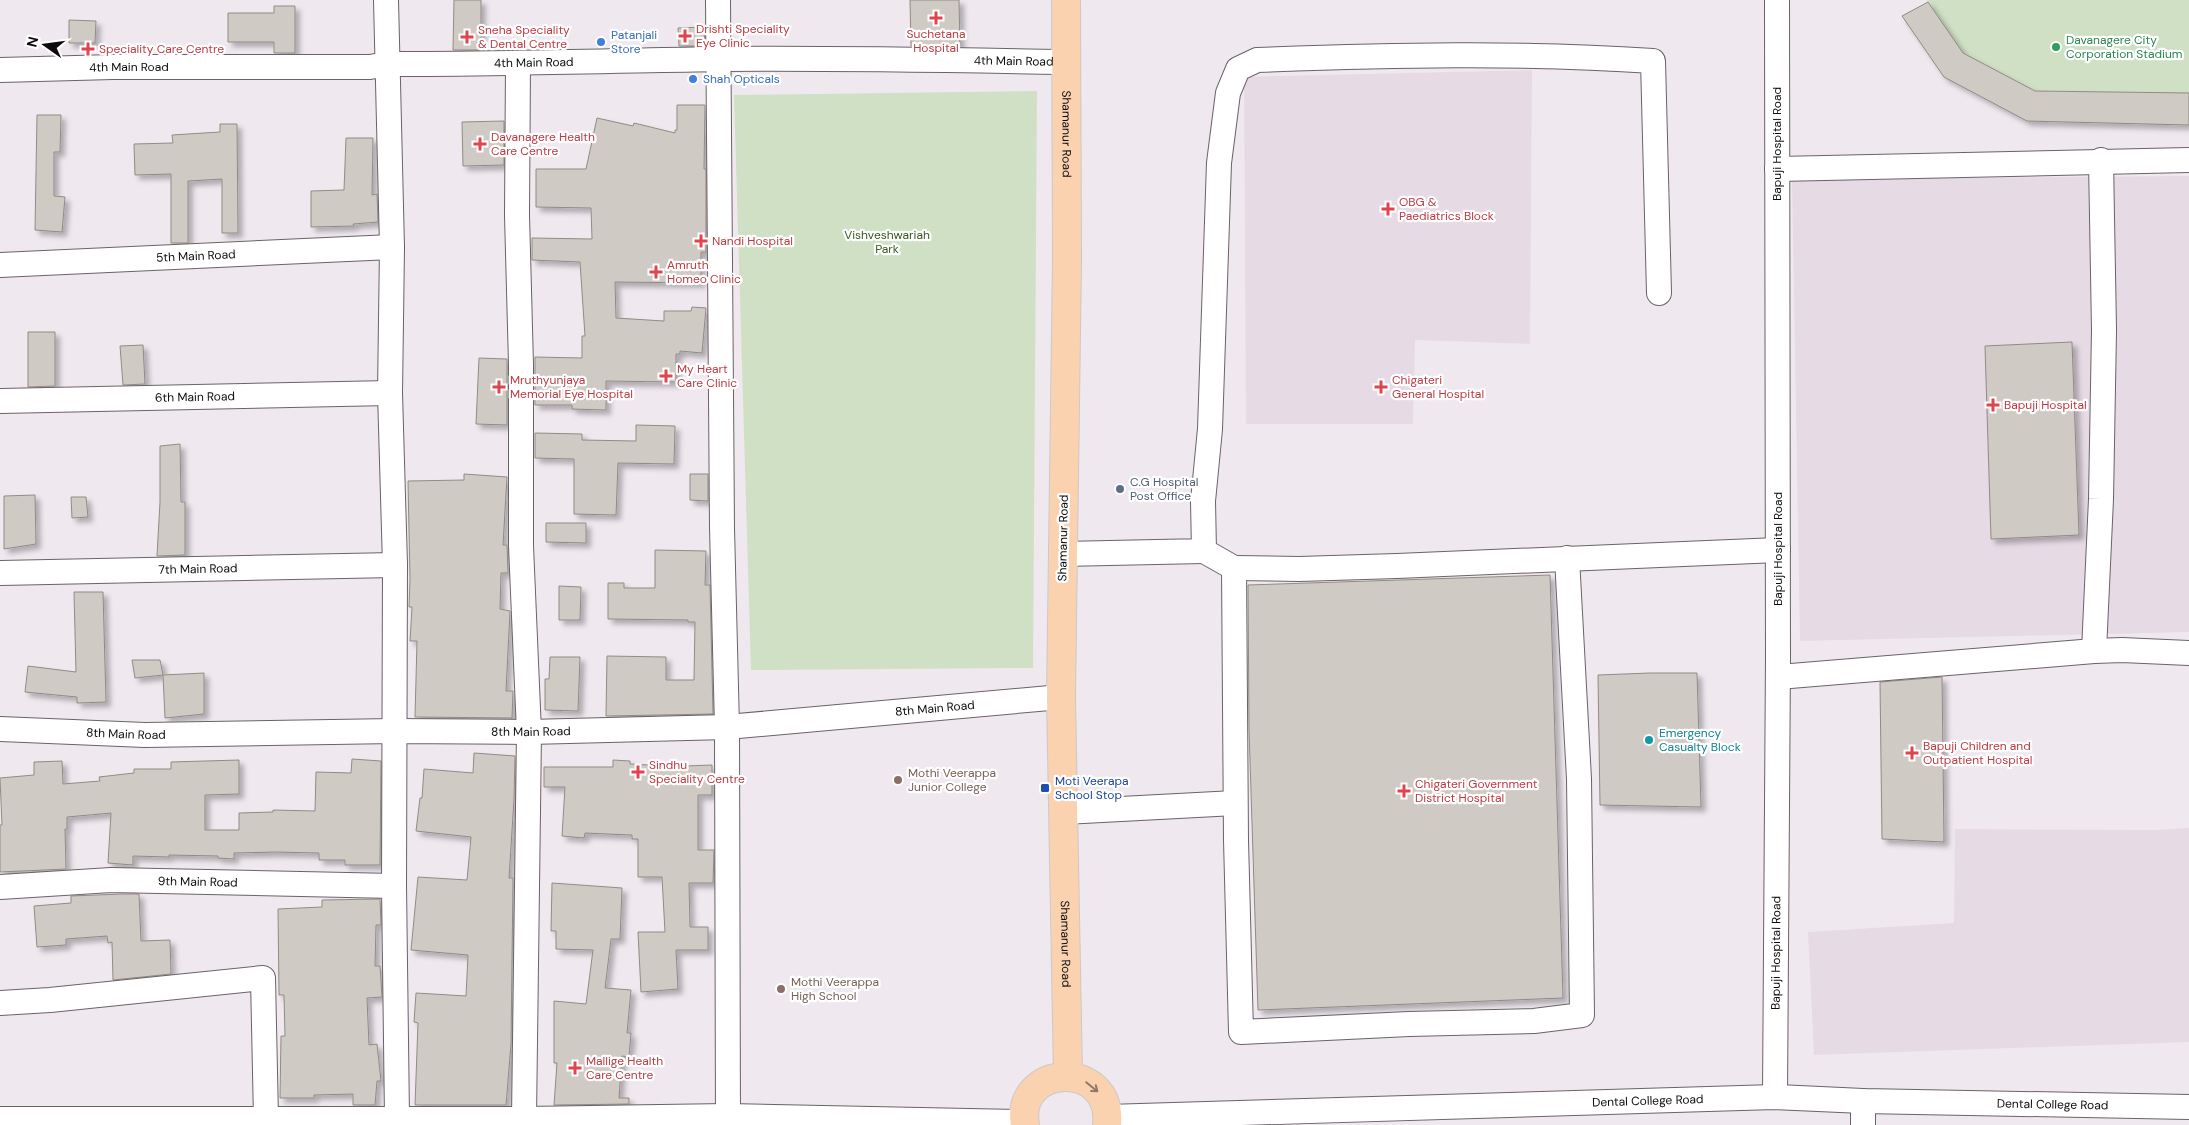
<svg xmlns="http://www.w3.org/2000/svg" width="2189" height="1125" font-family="'DM Sans',sans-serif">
<defs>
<filter id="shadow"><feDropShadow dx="4.5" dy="4.5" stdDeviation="2.5" flood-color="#0004"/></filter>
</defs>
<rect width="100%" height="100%" fill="#efe9ef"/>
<g fill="#e6dae5">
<path d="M1532,70L1530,344L1415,340L1413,424H1246L1244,77Z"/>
<path d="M2189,176V632L1800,641L1792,179Z"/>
<path d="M2189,828V1042L1814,1055L1808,932L1954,923L1955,829L2155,830Z"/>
</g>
<g fill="#cfe0c5">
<path d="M1927,0H2189V125L2027,121L1944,77L1902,16L1928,2Z"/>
<path d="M1037,91L1033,668L751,670L734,95Z"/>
</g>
<g fill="#d0cac4" stroke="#918b86" filter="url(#shadow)">
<path d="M454,0H481V50H453Z"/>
<path d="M910,0H959L960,46H911Z"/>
<path d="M1928,2L1963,53L2035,91L2189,93V125L2027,121L1944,77L1902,16Z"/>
<path d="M274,6H295V53H274V42H228V13H274Z"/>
<path d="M69,20L96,21L95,43H69Z"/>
<path d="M704,27L705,46H679L678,28Z"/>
<path d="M677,105H705L704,169H706V252H701V283L615,282L616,318L664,321V311H691L692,307L706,308L702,353L680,351V354H676V382L606,381V410L572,409V405H535V357L582,358V336H585L580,262L532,260V238L592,239L591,208L536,207V169H586L597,118L633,126L634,123L675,133V130H677Z"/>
<path d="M37,115H61L60,152H54V196L65,197L62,232L35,230Z"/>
<path d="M504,121V165L463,166L462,122Z"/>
<path d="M220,124H237L238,233H222V179L188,181V243H171V174L135,175L134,144L173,143L172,135L220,132Z"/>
<path d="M346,138H373L372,195L377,194L378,222L353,224L354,226L311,227V191L344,190Z"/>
<path d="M28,332H55V386L28,387Z"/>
<path d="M2072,342L2079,535L1991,539L1985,346Z"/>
<path d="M143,345L145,384L123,385L120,346Z"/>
<path d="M479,358L507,359V425L476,424Z"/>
<path d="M636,425L675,426L674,464L618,463L616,515L574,514V459L535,458V433L582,434V440L636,441Z"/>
<path d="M180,444L181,502H185V555L157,556L160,502V446Z"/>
<path d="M464,474L507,477L503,545H507L508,573H501L500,609L510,611L506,691H513L512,718L415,717L417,641H410L412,607H409L410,579L408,481L464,480Z"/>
<path d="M690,474H708V501L690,500Z"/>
<path d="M35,495L36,544L4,549V496Z"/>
<path d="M71,497H86L88,517L72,518Z"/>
<path d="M546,523H586V543L546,542Z"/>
<path d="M655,550L706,551L705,585H710L713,714L606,716L607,656L666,657V680H694L695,622H688V620L608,619V583H624V588H655Z"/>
<path d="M1550,575L1563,998L1258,1010L1249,729L1248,585Z"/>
<path d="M559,586L581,587L580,620H559Z"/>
<path d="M74,592H103L106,702L77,703V697L25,692L28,666L76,672Z"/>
<path d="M550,657H580L578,711L545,710V679H549Z"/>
<path d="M132,660H160L163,675L135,678Z"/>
<path d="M204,673V714L165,718L163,675Z"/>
<path d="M1650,673H1697L1701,807L1600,805L1598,675Z"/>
<path d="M1942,677L1944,842L1882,839L1880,682Z"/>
<path d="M474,753L515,756L514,799L509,878H513L511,1044L506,1105H415L418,1023L414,1022L416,993L466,996L468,955L411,950L418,877L467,880L471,837L416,831L420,798H422L424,769L473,773Z"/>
<path d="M352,759L381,761L380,865H345V860H319V853L276,852L234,853V859L218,858V856L169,855V857L133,856V865L108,863L111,813L67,817V829H65L66,869L0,872V825H2L0,778L34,775V762L62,761L63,784L100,781L99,777L134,773V769H171V762L239,760V794L205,795V830H239V813L273,812V810L315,811L316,772L351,773Z"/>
<path d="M613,760L630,761V764L648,765V768L685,770V766L712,765V795H698V850H714L713,883H689L690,927H708V950H676L678,989L641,992L638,932H665L662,877H638V839H632V835L585,833L584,838L562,836L565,787H544V767H613Z"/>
<path d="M552,883L622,888L620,939H611L605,988L631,990L627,1033H631L629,1057L622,1056L619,1098H629V1104L554,1105L557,1063H554V1001L586,1004L593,950L556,949V931H551Z"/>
<path d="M122,894H139L141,941L170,940L171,974L113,980L112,942L108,943L107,936L66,939V945L37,947L34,906L71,903V896Z"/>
<path d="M380,899L381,925H376L375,966H380L382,997L367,998L369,1045L377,1044L381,1081H377L375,1105H353V1094L314,1095V1098H280L281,1036H285L284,995H279L278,909L322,907V900Z"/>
</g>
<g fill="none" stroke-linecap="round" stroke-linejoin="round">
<defs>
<g id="minor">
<path d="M386,0L392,247L390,393L395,565L394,886L397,1118"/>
<path d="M718,0L722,528L727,727L728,1125"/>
<path d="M518,64L517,215L521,365V546L529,732L524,1119"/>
<path id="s1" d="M0,70L113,67H370L387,64C498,64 609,61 720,59C836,58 952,60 1068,62"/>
<path d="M1777,169L2189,160"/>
<path id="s2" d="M0,265L392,247"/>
<path id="s3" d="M0,401L390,393"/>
<path d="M1204,551L1234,568L1236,840L1241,1032L1409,1024L1534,1021L1582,1015L1579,779L1567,558"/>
<path d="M1062,554L1204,551L1203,501L1210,429L1219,163L1228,93L1238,69L1257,60C1389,55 1521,52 1653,61L1659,293"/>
<path d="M1234,568L1299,569L1397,566L1778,550"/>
<path id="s4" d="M0,573L395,565"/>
<path d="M2094,651L2101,499L2104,330L2101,160"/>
<path d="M1778,677L2094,651L2122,650L2189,653"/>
<path id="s5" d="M0,729L145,735L394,731L529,732L727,727L1061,697"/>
<path d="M1064,812L1235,803"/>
<path id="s6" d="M0,887L111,880L394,886"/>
<path d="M0,1003L50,1000L263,978L266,1119"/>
<path id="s7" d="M1775,1097L1778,658L1777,0"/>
<path d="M1863,1101V1125"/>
<path id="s8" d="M1107,1117L1775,1097L1863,1101L2189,1107"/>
<path d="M0,1119H524L728,1116L1024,1122"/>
</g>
<g id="major">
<path id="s9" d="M1066,0L1067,259L1061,697L1068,1076"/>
<path d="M1025,1125C1014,1064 1113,1058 1107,1125"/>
</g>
</defs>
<use href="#minor" stroke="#696368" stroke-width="26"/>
<use href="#major" stroke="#cac9ca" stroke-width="30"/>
<use href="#minor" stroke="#fff" stroke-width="24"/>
<use href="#major" stroke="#fbd2b0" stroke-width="28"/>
</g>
<defs><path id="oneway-shaft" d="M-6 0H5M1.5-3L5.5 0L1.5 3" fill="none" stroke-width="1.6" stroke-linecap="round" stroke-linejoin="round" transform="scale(1.25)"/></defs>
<use stroke="#907867" href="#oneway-shaft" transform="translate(1092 1087) rotate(39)"/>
<g fill="#e0444e" stroke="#fff" stroke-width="2">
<path d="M933.5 10.5h5v5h5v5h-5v5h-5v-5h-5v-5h5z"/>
<path d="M682.5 28.5h5v5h5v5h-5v5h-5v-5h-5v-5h5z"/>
<path d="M464.5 29.5h5v5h5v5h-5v5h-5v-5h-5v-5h5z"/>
<path d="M85.5 41.5h5v5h5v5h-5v5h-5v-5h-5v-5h5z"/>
<path d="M477.5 136.5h5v5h5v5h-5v5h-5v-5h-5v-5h5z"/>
<path d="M1385.5 201.5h5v5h5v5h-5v5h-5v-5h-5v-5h5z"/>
<path d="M698.5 233.5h5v5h5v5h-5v5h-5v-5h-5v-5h5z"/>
<path d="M653.5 264.5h5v5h5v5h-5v5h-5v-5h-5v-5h5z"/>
<path d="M663.5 368.5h5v5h5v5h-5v5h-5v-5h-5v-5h5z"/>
<path d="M496.5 379.5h5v5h5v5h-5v5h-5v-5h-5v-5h5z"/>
<path d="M1378.5 379.5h5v5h5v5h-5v5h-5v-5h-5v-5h5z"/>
<path d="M1990.5 397.5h5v5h5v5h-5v5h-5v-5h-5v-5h5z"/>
<path d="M1909.5 745.5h5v5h5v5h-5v5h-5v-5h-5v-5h5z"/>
<path d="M635.5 764.5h5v5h5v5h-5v5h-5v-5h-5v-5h5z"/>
<path d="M1401.5 783.5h5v5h5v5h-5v5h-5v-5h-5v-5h5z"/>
<path d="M572.5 1060.5h5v5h5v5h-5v5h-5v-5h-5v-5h5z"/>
</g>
<g fill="#3f7fe0" stroke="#fff" stroke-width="2">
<circle cx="601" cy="42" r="5"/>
<circle cx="693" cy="79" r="5"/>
</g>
<circle fill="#2e9e5b" stroke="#fff" stroke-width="2" cx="2056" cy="47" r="5"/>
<circle fill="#5c6f8a" stroke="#fff" stroke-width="2" cx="1120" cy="489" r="5"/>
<circle fill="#0f9aa8" stroke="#fff" stroke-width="2" cx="1649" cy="740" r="5"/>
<g fill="#8d6e63" stroke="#fff" stroke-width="2">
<circle cx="898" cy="780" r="5"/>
<circle cx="781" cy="989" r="5"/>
</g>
<rect fill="#1a4fb4" stroke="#fff" stroke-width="2" x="1040" y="783" width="10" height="10" rx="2.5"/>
<g text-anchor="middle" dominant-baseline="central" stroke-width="4.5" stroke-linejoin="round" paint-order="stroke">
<g font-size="12" fill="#be3a42" stroke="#fff" text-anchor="start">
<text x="696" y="29">Drishti Speciality<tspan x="696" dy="14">Eye Clinic</tspan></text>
<text x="478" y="30">Sneha Speciality<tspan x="478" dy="14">&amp; Dental Centre</tspan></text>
<text x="936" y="34" text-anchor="middle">Suchetana<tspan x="936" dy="14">Hospital</tspan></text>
<text x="99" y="49">Speciality Care Centre</text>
<text x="491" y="137">Davanagere Health<tspan x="491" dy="14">Care Centre</tspan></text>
<text x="1399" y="202">OBG &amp;<tspan x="1399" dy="14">Paediatrics Block</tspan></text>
<text x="712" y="241">Nandi Hospital</text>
<text x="667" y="265">Amruth<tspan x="667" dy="14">Homeo Clinic</tspan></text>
<text x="677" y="369">My Heart<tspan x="677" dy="14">Care Clinic</tspan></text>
<text x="510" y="380">Mruthyunjaya<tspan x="510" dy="14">Memorial Eye Hospital</tspan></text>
<text x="1392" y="380">Chigateri<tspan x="1392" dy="14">General Hospital</tspan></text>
<text x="2004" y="405">Bapuji Hospital</text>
<text x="1923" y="746">Bapuji Children and<tspan x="1923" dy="14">Outpatient Hospital</tspan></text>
<text x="649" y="765">Sindhu<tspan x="649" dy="14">Speciality Centre</tspan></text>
<text x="1415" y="784">Chigateri Government<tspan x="1415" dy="14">District Hospital</tspan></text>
<text x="586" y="1061">Mallige Health<tspan x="586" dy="14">Care Centre</tspan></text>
</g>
<g font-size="12" fill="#366cbe" stroke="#fff" text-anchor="start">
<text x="611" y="35">Patanjali<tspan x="611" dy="14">Store</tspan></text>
<text x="703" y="79">Shah Opticals</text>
</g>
<g font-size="12" fill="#27864d" stroke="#fff" text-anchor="start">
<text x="2066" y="40">Davanagere City<tspan x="2066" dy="14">Corporation Stadium</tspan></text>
</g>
<g font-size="12" fill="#0d0b0d" stroke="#fff">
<text stroke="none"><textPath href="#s1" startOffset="1014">4th Main Road</textPath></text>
<text stroke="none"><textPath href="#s1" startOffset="534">4th Main Road</textPath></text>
<text stroke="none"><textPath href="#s1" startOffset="129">4th Main Road</textPath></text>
<text stroke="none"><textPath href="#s9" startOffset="134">Shamanur Road</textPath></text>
<text transform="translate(1777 144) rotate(-90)">Bapuji Hospital Road</text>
<text stroke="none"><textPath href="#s2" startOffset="196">5th Main Road</textPath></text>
<text stroke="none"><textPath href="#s3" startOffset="195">6th Main Road</textPath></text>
<text transform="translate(1063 538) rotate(-89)">Shamanur Road</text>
<text transform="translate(1778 549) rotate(-90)">Bapuji Hospital Road</text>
<text stroke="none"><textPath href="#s4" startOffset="198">7th Main Road</textPath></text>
<text stroke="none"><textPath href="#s5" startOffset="936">8th Main Road</textPath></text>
<text stroke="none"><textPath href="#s5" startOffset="531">8th Main Road</textPath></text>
<text stroke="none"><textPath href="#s5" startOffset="126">8th Main Road</textPath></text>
<text stroke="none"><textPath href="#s6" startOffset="198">9th Main Road</textPath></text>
<text stroke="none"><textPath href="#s9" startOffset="944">Shamanur Road</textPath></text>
<text stroke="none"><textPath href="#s7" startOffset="144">Bapuji Hospital Road</textPath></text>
<text stroke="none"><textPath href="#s8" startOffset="541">Dental College Road</textPath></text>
<text stroke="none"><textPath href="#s8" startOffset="946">Dental College Road</textPath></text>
</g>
<g font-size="12" fill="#37591e" stroke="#fff">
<text x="887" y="235">Vishveshwariah<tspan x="887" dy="14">Park</tspan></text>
</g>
<g font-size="12" fill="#4e5e75" stroke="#fff" text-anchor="start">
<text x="1130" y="482">C.G Hospital<tspan x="1130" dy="14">Post Office</tspan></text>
</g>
<g font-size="12" fill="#0d838f" stroke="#fff" text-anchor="start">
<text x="1659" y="733">Emergency<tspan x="1659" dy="14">Casualty Block</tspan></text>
</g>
<g font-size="12" fill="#785e54" stroke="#fff" text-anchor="start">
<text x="908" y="773">Mothi Veerappa<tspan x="908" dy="14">Junior College</tspan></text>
<text x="791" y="982">Mothi Veerappa<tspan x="791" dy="14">High School</tspan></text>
</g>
<g font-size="12" fill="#164399" stroke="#fff" text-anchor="start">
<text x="1055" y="781">Moti Veerapa<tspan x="1055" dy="14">School Stop</tspan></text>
</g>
</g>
<g transform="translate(45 45) rotate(284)" stroke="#ffffff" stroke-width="4" paint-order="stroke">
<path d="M0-4L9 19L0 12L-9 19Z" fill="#0d0b0d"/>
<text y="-8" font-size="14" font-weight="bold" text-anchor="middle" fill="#0d0b0d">N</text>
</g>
</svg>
